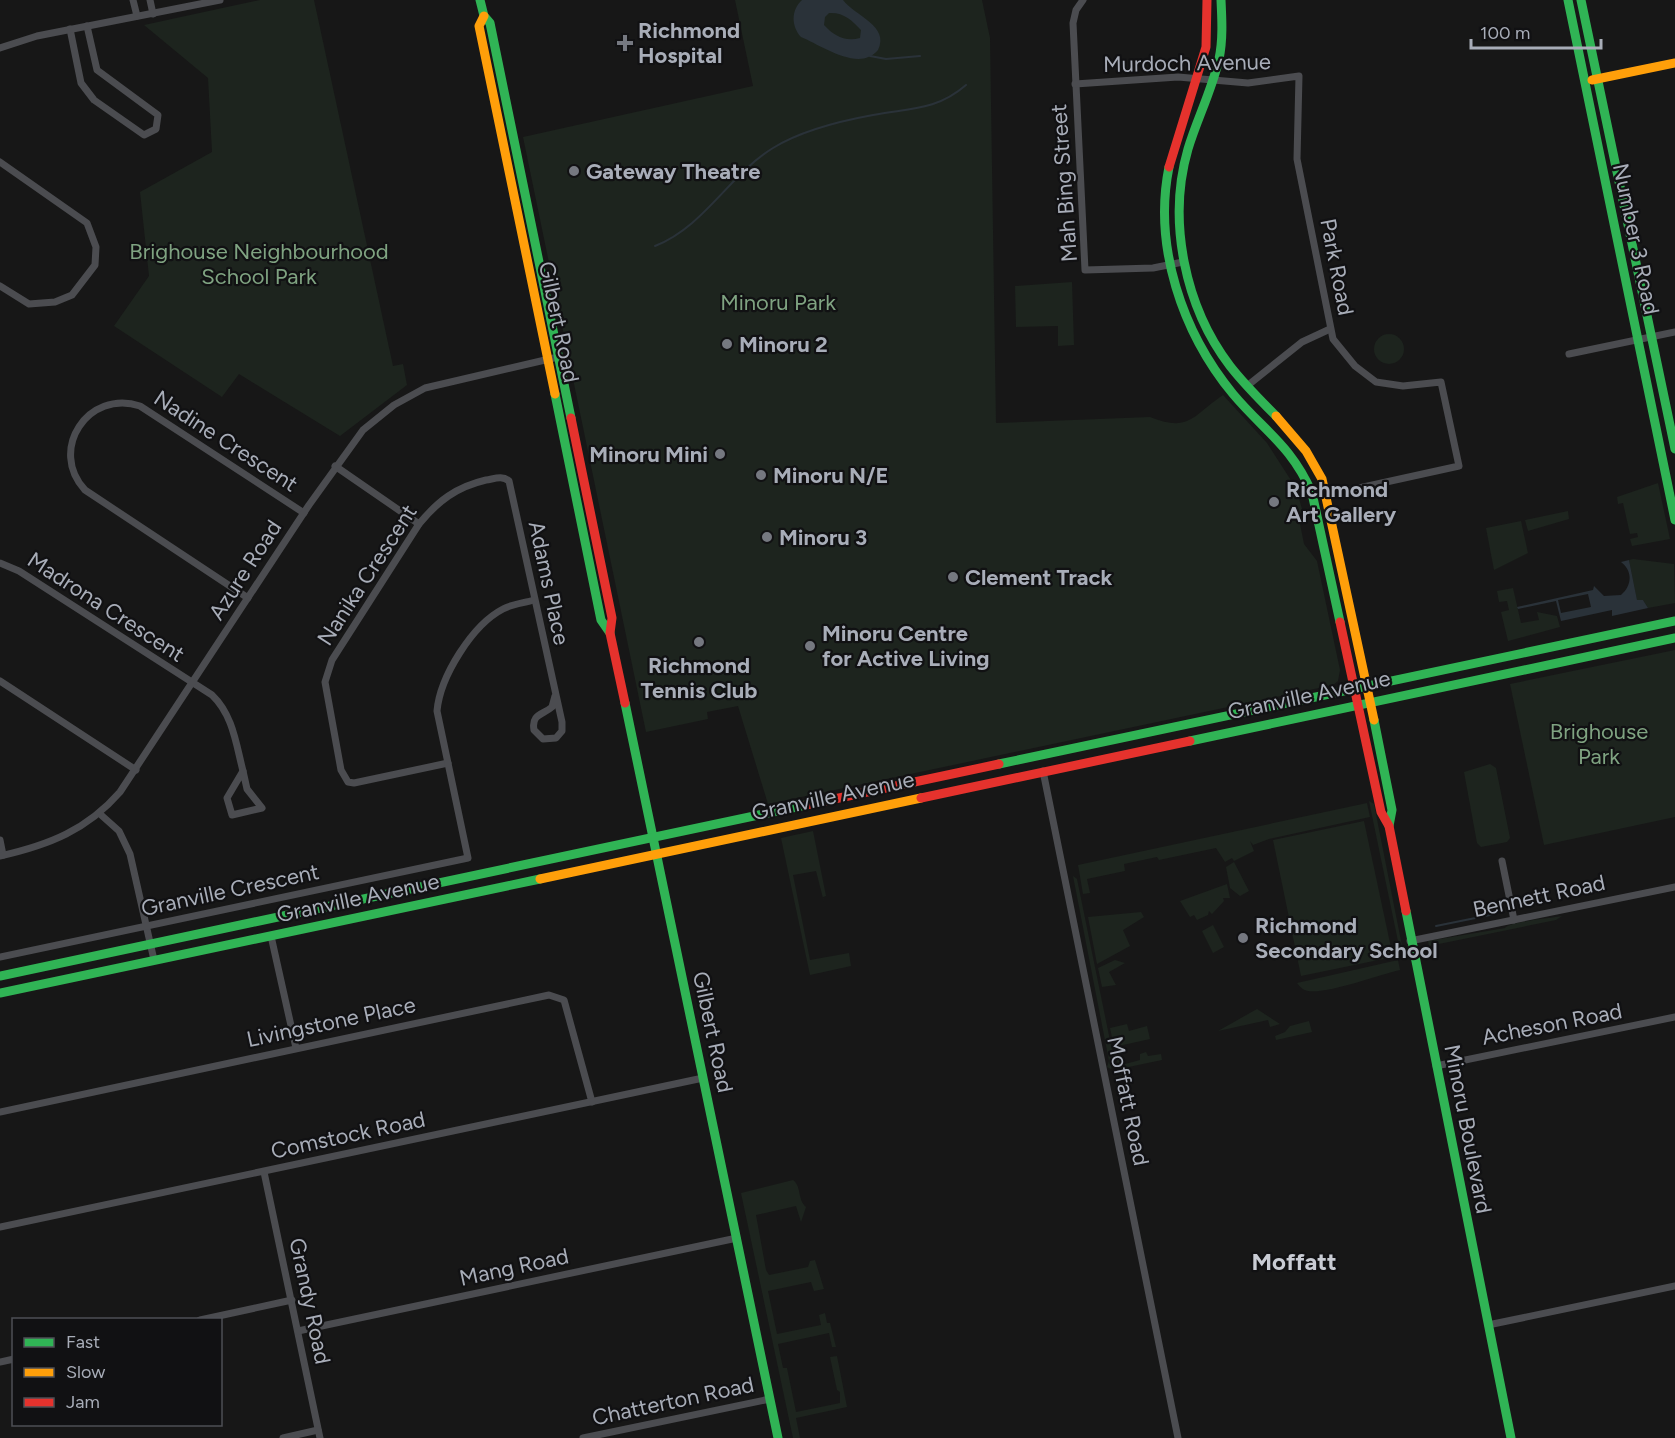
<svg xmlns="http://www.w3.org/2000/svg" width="1675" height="1438" font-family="Figtree,sans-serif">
<rect width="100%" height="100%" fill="#171717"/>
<g fill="#1d241e">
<path d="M260,0H314L393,366L403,364L407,385L340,436L239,374L222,397L114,326L149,276L140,192L212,152L208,78L144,25Z"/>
<path d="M735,0H982L990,38L996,423L1150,417C1190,433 1193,415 1223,395L1267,443L1296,488L1302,509L1299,519L1304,544L1317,561L1340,670L1338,681L1333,685L768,804L738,706L707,712L708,719L646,732L523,137L753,86Z"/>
<path d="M1072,282L1074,345L1058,346V326L1016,327L1015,286Z"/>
<circle cx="1389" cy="349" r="15"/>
<path d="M1658,483L1670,539L1632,546L1630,539L1638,537L1637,533L1630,534L1623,503L1618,504L1617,497Z"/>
<path d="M1568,511L1569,519L1528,531L1525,520Z"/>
<path d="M1521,521L1528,553L1494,570L1486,528Z"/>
<path d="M1633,559L1674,564L1675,603L1648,608L1643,600L1637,601L1629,560Z"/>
<path d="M1513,588L1521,623L1539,620L1537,612L1557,616L1560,627L1508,641L1501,612L1509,610L1507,601L1499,602L1497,591Z"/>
<path d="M1675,650V817L1544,845L1510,684Z"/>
<path d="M1490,764L1496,768L1510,838L1507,842L1481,847L1477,843L1464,772Z"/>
<path d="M1369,801L1374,804L1403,951H1400Z"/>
<path d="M1367,803L1370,817L1269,839L1253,845L1250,841L1254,851L1234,861L1232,858L1225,862L1216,848L1159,860L1157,857L1124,864L1125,871L1087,879L1090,893L1083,894L1078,865Z"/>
<path d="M1364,821L1393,957L1301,976L1273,840Z"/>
<path d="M813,831L826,896L823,897L824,902L816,871L793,875L810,960L849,953L851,966L810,975L781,838Z"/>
<path d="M1234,862L1249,891L1240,896L1230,888L1226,867Z"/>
<path d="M1073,876L1077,879L1114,1060L1111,1069L1107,1067L1109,1061Z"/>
<path d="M1227,884L1230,898H1223L1224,901L1212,914L1209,911L1208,915L1197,920L1194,915L1190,917L1180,901Z"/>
<path d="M1141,912L1144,917L1123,930L1130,946L1097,964L1088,917Z"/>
<path d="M1562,916L1556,920L1429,946L1428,941L1505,928C1509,922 1551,918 1562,916Z"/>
<path d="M1213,925L1224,947L1213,953L1202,931Z"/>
<path d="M1115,960L1125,963L1109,972L1116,985L1102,987L1098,968Z"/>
<path d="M1398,960L1400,970C1378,975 1328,994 1308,991C1303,990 1300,987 1297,983Z"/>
<path d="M1257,1009L1280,1024L1270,1027L1268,1020L1218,1031Z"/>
<path d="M1309,1021L1312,1032L1276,1040L1275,1036L1285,1032L1290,1026Z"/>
<path d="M1127,1024L1129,1031L1147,1026L1150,1039L1114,1047L1110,1028Z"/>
<path d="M1146,1052L1148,1056L1161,1054L1162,1060L1119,1069L1116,1057L1123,1056L1125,1064L1140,1060V1054Z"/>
<path d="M793,1180C802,1187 797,1199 806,1207L801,1222L796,1206L756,1215L766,1270L769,1275L808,1267L810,1261L815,1260L824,1289L814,1291L811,1282L768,1291L777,1334L821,1325L819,1315L825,1313L827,1323H830L836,1347H832L829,1333L778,1344L783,1368H787L796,1412L840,1403V1392L837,1390L830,1357L837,1356L847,1407L796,1418L800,1438H793L741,1193Z"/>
</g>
<g fill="#2a3239" fill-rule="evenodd">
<path d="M802,0H843C855,16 890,26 878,50C859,73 821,45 801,37C791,26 791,10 802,0ZM829,13C843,12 852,20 861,30L860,38C845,42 834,36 824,25L825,17Z"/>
<path d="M1629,560L1637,600H1643L1648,608L1612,616V610L1561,621L1556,601L1518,609L1517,607L1593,590L1594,586L1604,596L1621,595C1632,586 1633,571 1621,562ZM1588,594L1591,607L1561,613L1558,600Z"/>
</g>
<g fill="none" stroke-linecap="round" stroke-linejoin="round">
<g stroke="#2a3239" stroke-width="2">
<path d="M870,56L886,59L920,56"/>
<path d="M655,246C705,226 729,175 773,148C802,130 840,121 873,115C909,108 936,111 966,85"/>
<path d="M1436,926L1495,914"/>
</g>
<g stroke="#4b4c50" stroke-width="7">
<path d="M133,0L137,16"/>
<path d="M150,0L153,14"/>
<path d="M1083,0L1076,10L1073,23L1085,270L1153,268L1183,262"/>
<path d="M70,29L81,83L94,100L144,135L156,129L158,115L97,70L87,26"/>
<path d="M0,48L37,36L220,0"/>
<path d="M1075,84L1178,77L1248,83L1299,76L1297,159L1333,339L1355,366L1376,382L1403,386L1441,382L1459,466L1327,495"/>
<path d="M0,162L87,223L96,247L95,265L72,295L55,302L29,304L0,286"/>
<path d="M1569,354L1675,332"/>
<path d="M1247,386L1302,342L1330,329"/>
<path d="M335,466L419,524"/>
<path d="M0,563L19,571L212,695C233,715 236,744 243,771"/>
<path d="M248,598L85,490C48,450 88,389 140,406L304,513"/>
<path d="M0,681L136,770"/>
<path d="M448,763L354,783L348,782L341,770L325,682L332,660L419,524C438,501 456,487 486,480C494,479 502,475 509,481L562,722V731L556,738L543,739L534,730C531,714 543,715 552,707L555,696"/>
<path d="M243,771L247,789L262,808L232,815L227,798Z"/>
<path d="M1043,771L1178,1438"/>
<path d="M100,814L119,831L130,854L154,960"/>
<path d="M0,840L3,855"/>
<path d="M0,856C49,845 87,830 120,792L309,505L363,430L394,405L425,388L558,357"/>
<path d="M1502,861L1514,920"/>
<path d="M271,936L296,1048"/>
<path d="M1410,941L1675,887"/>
<path d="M0,957L468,858L437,711C440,677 472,625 503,609C512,604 524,603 534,600"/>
<path d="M1436,1066L1675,1017"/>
<path d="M0,1112L549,995L564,1000L592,1102"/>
<path d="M264,1172L320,1438"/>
<path d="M0,1227L703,1078"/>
<path d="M200,1320L292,1300"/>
<path d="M1488,1325L1675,1286"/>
<path d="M298,1331L737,1238"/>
<path d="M0,1362L14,1359"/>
<path d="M283,1438L318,1430"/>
<path d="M583,1438L770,1399"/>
</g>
<g stroke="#30b455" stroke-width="9">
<path d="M480,0L484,16L490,23L571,418"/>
<path d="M1221,0C1222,20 1223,40 1219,59C1212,90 1197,119 1188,149C1167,221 1185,307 1230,366C1244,384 1260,400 1276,416"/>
<path d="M1568,0L1675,520"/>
<path d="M1581,0L1675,449"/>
<path d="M1169,167C1153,246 1182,332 1233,394C1264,431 1291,445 1312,493L1340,622"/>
<path d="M555,394L601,620L610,633"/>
<path d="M625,703L778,1438"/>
<path d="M1374,720L1392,810L1389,826"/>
<path d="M1190,741L1675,638"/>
<path d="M999,764L1675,621"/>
<path d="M1406,911L1511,1438"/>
<path d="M0,976L806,805"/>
<path d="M0,993L540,879"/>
</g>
<g stroke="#ff9f0a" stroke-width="9">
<path d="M484,16L479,26L555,394"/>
<path d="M1592,80L1675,63"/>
<path d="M1276,416L1306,451L1322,479L1374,720"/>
<path d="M540,879L921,798"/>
</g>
<g stroke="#e5322d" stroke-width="9">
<path d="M1169,167L1206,47L1207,0"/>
<path d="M571,418L612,618L610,633L625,703"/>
<path d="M1340,622L1381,812L1389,826L1406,911"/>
<path d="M921,798L1190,741"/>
<path d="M806,805L999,764"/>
</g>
</g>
<g fill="#757880" stroke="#111113" stroke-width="2">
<path d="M622 34h6v6h6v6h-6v6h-6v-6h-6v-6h6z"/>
<circle cx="574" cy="171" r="6"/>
<circle cx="727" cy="344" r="6"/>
<circle cx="720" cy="454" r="6"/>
<circle cx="761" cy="475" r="6"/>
<circle cx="1274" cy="502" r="6"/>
<circle cx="767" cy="537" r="6"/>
<circle cx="953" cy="577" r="6"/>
<circle cx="699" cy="642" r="6"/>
<circle cx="810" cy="646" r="6"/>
<circle cx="1243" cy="938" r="6"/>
</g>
<g text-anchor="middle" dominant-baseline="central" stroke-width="4.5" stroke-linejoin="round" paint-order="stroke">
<g font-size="22" font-weight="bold" fill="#a8adb8" stroke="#111113" text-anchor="start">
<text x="638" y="30">Richmond<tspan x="638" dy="25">Hospital</tspan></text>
<text x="586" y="171">Gateway Theatre</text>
<text x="739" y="344">Minoru 2</text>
<text x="708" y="454" text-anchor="end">Minoru Mini</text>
<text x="773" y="475">Minoru N/E</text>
<text x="1286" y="489">Richmond<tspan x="1286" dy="25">Art Gallery</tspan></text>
<text x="779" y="537">Minoru 3</text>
<text x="965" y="577">Clement Track</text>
<text x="822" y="633">Minoru Centre<tspan x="822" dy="25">for Active Living</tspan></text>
<text x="699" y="665" text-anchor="middle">Richmond<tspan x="699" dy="25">Tennis Club</tspan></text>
<text x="1255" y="925">Richmond<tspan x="1255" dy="25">Secondary School</tspan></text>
</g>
<g font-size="22" fill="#a8adb8" stroke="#111113">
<text transform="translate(1187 63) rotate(-1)">Murdoch Avenue</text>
<text transform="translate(1064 183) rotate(-94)">Mah Bing Street</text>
<text transform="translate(1636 239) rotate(78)">Number 3 Road</text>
<text transform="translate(1337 267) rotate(79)">Park Road</text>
<text transform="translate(559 322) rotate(78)">Gilbert Road</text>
<text transform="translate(226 441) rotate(33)">Nadine Crescent</text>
<text transform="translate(245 570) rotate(-57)">Azure Road</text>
<text transform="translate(367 575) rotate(-57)">Nanika Crescent</text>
<text transform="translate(549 583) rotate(78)">Adams Place</text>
<text transform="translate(106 607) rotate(33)">Madrona Crescent</text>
<text transform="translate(1309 695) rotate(-12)">Granville Avenue</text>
<text transform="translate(833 796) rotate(-12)">Granville Avenue</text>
<text transform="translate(230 890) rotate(-12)">Granville Crescent</text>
<text transform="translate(1539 896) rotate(-12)">Bennett Road</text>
<text transform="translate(358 898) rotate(-12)">Granville Avenue</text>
<text transform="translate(331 1022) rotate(-12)">Livingstone Place</text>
<text transform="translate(1552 1024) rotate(-11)">Acheson Road</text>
<text transform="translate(713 1032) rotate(78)">Gilbert Road</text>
<text transform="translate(1128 1101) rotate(78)">Moffatt Road</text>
<text transform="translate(1468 1129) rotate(79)">Minoru Boulevard</text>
<text transform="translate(348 1135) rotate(-12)">Comstock Road</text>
<text transform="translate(514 1267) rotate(-12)">Mang Road</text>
<text transform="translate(310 1301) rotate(78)">Grandy Road</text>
<text transform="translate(673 1401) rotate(-12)">Chatterton Road</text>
</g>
<g font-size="22" fill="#7fa381" stroke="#111113">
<text x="259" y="251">Brighouse Neighbourhood<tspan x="259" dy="25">School Park</tspan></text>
<text x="778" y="302">Minoru Park</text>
<text x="1599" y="731">Brighouse<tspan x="1599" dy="25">Park</tspan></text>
</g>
<g font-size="24" font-weight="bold" fill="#c9ccd4" stroke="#111113">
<text x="1294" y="1261">Moffatt</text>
</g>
</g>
<rect x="12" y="1318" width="210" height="108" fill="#111113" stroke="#4d4f55" stroke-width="1.5"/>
<rect x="24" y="1338" width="30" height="9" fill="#30b455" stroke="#4d4f55" stroke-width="1.5"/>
<text x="66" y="1348" font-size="18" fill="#a8adb8">Fast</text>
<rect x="24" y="1368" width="30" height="9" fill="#ff9f0a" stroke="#4d4f55" stroke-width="1.5"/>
<text x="66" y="1378" font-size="18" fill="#a8adb8">Slow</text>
<rect x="24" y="1398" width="30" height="9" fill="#e5322d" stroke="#4d4f55" stroke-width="1.5"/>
<text x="66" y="1408" font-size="18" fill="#a8adb8">Jam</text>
<path d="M1471 39v9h130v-9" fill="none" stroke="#a8adb8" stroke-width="3"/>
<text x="1480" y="39" font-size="18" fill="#a8adb8" stroke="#111113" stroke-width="4.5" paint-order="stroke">100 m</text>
</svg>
